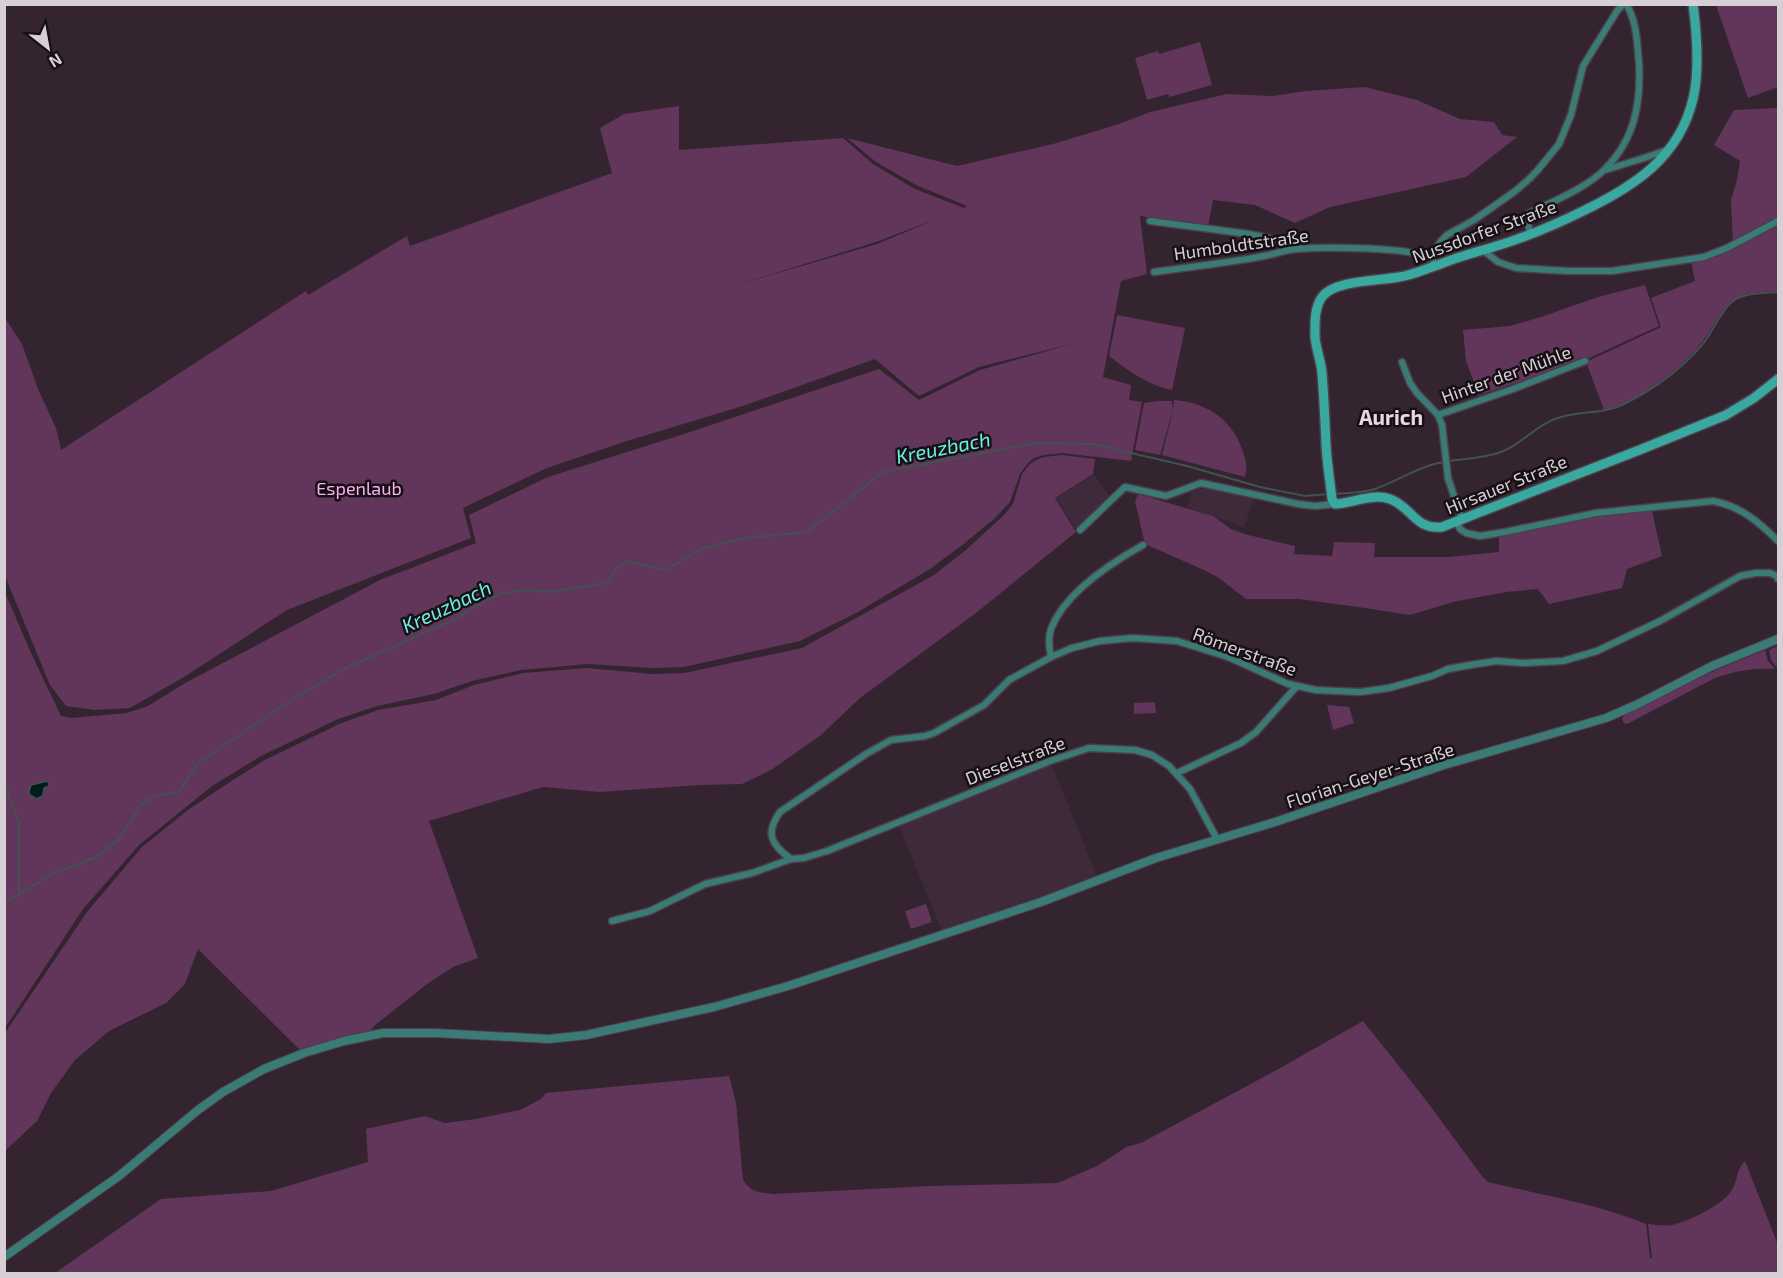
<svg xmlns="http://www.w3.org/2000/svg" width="1783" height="1278" font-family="'Exo 2',sans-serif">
<rect width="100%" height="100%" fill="#332430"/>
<g fill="#3e2a3b">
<path d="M1094,474L1111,498L1077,531L1056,498Z"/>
<path d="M1206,487L1254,498L1244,527L1187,507L1191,499L1189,494Z"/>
<path d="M1050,761L1097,876L1045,897L942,931L898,823Z"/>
</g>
<g fill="#61365a" fill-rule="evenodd">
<path d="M1716,5H1778V87L1748,98Z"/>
<path d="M1200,42L1212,85L1169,97L1168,94L1147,100L1135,58L1158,51L1159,54Z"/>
<path d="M1365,87L1417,100L1460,119L1494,122L1502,135L1517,137L1466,177L1330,207L1295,223L1255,205L1213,200L1208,227L1140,216L1147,274L1121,281L1103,377L1131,385L1129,400L1142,402L1131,461L1062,453L1044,455L1034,458L1028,463L1020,474L1010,502L994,519L961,546L930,569L856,613L800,641L684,667L652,668L588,664L521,670L472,681L434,694L377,706L338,719L261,756L212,786L139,845L83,909L5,1028L4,590L31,653L61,716L71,718L127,713L148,706L187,682L380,580L476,543L469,515L548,477L684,434L879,369L919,400L980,370L1072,344L979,367L919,396L875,359L746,405L627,441L547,468L463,508L471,538L287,610L184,677L130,708L94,710L66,706L50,685L5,576V318L22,344L38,389L56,428L61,450L306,291L308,295L407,236L410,246L612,173L600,128L624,114L679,106V150L843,138L873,164L915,189L964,208L967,206L916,185L876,162L847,138L957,166L1053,144L1119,124L1150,112L1227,94L1273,96L1305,91ZM939,218L877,244L743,283L876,242Z"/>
<path d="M1778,108V220L1733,245L1731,200L1737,180L1740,161L1714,145L1734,110Z"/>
<path d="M1778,225V291C1765,292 1749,291 1737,298C1720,308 1714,327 1703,341C1686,364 1651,390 1626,403C1619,406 1611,407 1604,410L1586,362L1661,327L1651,298L1695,281L1691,261L1751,238Z"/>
<path d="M1645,285L1659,326L1585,360L1479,395L1466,361L1463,330L1510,326L1541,317L1598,297Z"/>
<path d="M1117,315L1185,328L1172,390C1147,385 1129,371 1109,356Z"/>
<path d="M1174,400C1205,402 1232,419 1242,449C1246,460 1248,466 1245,477L1162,455L1173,411Z"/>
<path d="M1158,401H1172L1173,410L1160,455L1135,450L1144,403Z"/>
<path d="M1062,455L1095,459L1093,474L1055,498L1076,532L976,613L860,698L821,735L771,770L742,784L700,785L599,792L543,787L429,821L478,958L453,967L427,984L374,1026L371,1031L341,1038L301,1051L198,949L185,984L166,1003L109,1031L75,1060L51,1093L37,1121L5,1151V1033L87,912L142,847L188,810L233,780L263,761L339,724L378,710L436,700L474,685L523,673L587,668L652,674L684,673L802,648L934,575L966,550L1004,515L1013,504L1022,474L1030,464L1036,460L1044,457Z"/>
<path d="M1138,494L1213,516L1231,529L1248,535L1295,546L1294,554L1332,556L1334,542L1375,543L1374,557H1448L1499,552V536L1597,516L1652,511L1662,556L1627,569L1622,588L1549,604L1538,589L1506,592L1453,602L1410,615L1365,608L1299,599H1246L1219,578L1204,570L1145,544L1135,501Z"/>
<path d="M1778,646V669L1771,660L1769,650Z"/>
<path d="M1765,650L1768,661L1775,669C1753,668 1736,671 1715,678L1627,724L1624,723L1622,719L1624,715L1714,671Z"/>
<path d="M1155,702L1156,713L1134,714V703Z"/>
<path d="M1327,705L1349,707L1354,723L1333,730Z"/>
<path d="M926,904L932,922L911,929L905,911Z"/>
<path d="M1363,1021L1422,1095L1482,1176L1488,1182C1542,1195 1595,1203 1646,1224L1650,1258H1652L1648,1224C1656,1225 1664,1226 1672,1225C1689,1221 1723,1205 1732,1190C1738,1180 1736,1169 1745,1161L1778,1245V1270L1776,1274L55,1273L161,1199L271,1191L368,1162L366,1129L425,1116L445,1123L476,1119L520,1110L541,1099L546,1093L729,1076L736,1103L743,1180C752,1193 758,1192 773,1194L929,1186L1058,1183L1099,1165L1126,1147L1141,1143L1282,1067Z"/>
</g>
<path fill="#011c1a" stroke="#425252" stroke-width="1.5" d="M48,781L49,786L44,788L43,795L37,799L30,795L29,792L31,785Z"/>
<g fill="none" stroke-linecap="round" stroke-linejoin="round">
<g stroke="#425252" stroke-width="2">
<path d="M1334,494C1348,493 1362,493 1375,489C1395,482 1413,470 1434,464C1456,458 1480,460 1501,452C1521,445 1535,426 1555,419C1578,410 1604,415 1626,403C1654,389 1682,368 1702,345C1715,330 1720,308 1738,298C1750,292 1766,293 1778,292"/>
<path d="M4,783L19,822V894"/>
<path d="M4,905L8,901L52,874L97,857L119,839L141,805L154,796L179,792L198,763L291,700L346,668L455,619L485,601L502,593L526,590L551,592L606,583L615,570L626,561L665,570L704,548L745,538L807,532L883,472L1037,443L1092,444L1187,466L1260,487L1305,496L1329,494"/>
</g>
<defs>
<g id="minor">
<path d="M1605,170L1644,158L1667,150"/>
<path d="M1150,221L1249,234L1277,240L1294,249"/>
<path d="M1531,235L1527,221L1529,213C1552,202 1588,187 1605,169C1635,139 1641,103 1639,63C1637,43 1637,21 1626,4"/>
<path d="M1483,250L1498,262L1516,268L1568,271H1612L1704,257L1727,248L1778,221"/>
<path d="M1431,257L1441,241L1447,235L1474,220L1514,192L1527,181L1537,171L1559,144L1571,115L1583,66L1617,11L1623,4"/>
<path d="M1154,272C1190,267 1227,263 1264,256C1275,254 1285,250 1296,249C1319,247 1418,246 1433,260"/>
<path d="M1402,362L1410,383L1417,393L1438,415L1442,425L1448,478L1462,520"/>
<path d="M1438,415L1513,389L1585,361"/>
<path d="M1457,522L1460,529L1466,533L1480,536L1505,532L1596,513L1713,501C1740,506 1759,522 1778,541"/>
<path d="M1080,530L1125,487L1166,496L1201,483L1298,504L1315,506L1335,504"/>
<path d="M1051,657C1049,648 1048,638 1051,629C1064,594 1111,563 1143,545"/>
<path d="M1177,773L1241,743L1256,732L1297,686"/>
<path d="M791,859C771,845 765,833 780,812L866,754L891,740L925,736L934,733L984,705L1009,680L1051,657L1072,648L1100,641L1133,638L1177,641L1228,657L1288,684L1316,690L1360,692L1389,688L1432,676L1448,669L1476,664L1497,661L1522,663L1563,661L1597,651L1660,621L1740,576L1756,573H1770L1777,576L1778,579"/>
<path d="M612,921L650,911L705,884L752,873L791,859L804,858L827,851L1050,761L1089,748L1135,750L1152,755L1169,766L1190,789L1217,839"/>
</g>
<path id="tertiary" d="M4,1257L119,1176L198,1110L223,1092L264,1069L304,1053L344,1041L383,1033H436L549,1039L586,1035L714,1007L788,986L1041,902L1156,858L1275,822L1444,765L1606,718L1638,704L1712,666L1778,639"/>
<path id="secondary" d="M1693,4C1697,35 1700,70 1693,99C1679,158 1633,187 1583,211C1551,227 1524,238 1490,248C1472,253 1455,258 1438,265C1425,269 1413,275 1399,277C1379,281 1334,280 1322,297C1314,308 1315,324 1315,337C1316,349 1321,361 1322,373C1324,397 1325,421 1326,445C1327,463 1330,481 1332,499L1335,504C1353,503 1373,493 1390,499C1412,507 1415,530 1442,527L1642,449L1726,415L1754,398L1778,379"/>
</defs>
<use href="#minor" stroke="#4d3f4b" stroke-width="9"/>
<use href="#tertiary" stroke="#4d3f4b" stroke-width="10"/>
<use href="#secondary" stroke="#4d3f4b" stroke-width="12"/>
<use href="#minor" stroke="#3b7b75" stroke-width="6"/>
<use href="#tertiary" stroke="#3b7b75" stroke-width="8"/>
<use href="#secondary" stroke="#39a99f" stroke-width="9"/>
</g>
<g text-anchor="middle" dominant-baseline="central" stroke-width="5" stroke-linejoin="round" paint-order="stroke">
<g font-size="18" fill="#d8cfd6" stroke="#161015">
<text transform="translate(1484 231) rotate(-20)">Nussdorfer Straße</text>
<text transform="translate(1241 244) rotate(-8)">Humboldtstraße</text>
<text transform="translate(1506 374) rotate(-20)">Hinter der Mühle</text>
<text transform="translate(1506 484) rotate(-22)">Hirsauer Straße</text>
<text transform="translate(1245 651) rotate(20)">Römerstraße</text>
<text transform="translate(1015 760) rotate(-21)">Dieselstraße</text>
<text transform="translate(1370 775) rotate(-18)">Florian-Geyer-Straße</text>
</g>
<g font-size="18" fill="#fbb0ef" stroke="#161015">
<text x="359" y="488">Espenlaub</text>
</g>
<g font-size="20" font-style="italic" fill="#6befe2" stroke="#161015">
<text transform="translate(943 447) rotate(-11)">Kreuzbach</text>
<text transform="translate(446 606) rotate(-25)">Kreuzbach</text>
</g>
<g font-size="21" font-weight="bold" fill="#ead6e6" stroke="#161015">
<text x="1391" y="416">Aurich</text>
</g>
</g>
<rect width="1783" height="1278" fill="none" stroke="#d8cfd6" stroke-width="12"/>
<g transform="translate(48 48) rotate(149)" stroke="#161015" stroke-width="4.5" paint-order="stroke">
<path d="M0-4.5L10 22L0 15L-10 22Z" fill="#d8cfd6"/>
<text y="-9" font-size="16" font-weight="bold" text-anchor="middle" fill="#d8cfd6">N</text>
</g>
</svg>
